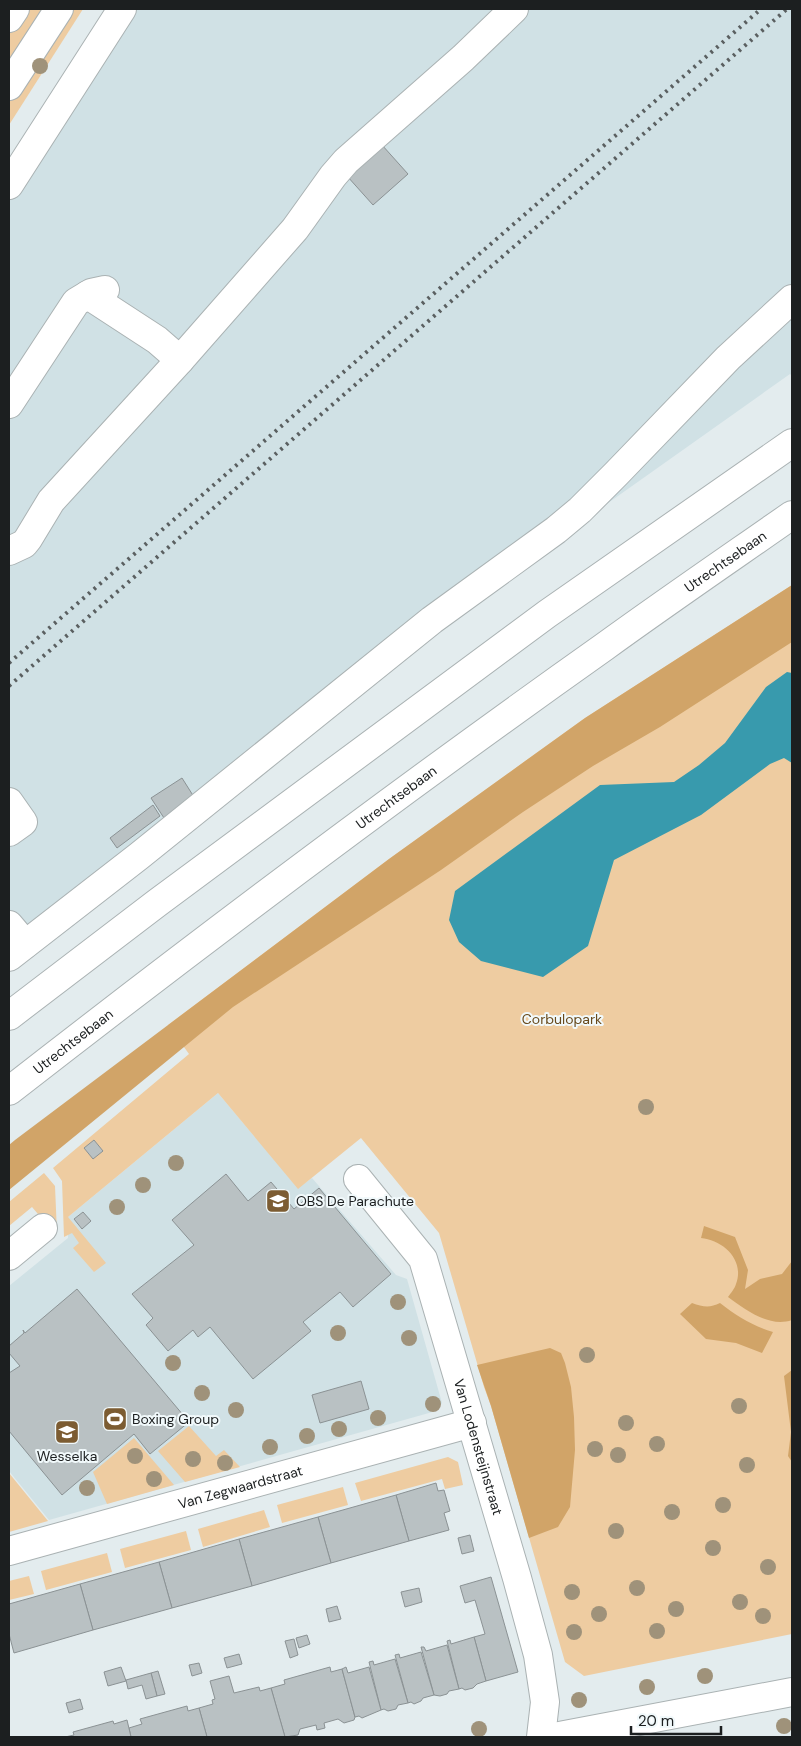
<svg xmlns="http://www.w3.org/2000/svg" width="801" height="1746" font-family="'DM Sans',sans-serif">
<rect width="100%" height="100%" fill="#e3ecee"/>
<g fill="#d0e1e5">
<path d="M109,9H792V376L790,374L460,608L9,966V161Z"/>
<path d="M218,1093L298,1188L312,1178L396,1275L407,1279L442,1403L436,1411L49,1520L9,1471V1286L68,1238V1217Z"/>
</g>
<g fill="#eecca1">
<path d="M25,9H46L9,65V32Z"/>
<path d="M69,9H83L9,125V101Z"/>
<path d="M792,585V1634L584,1676L565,1662L491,1406L484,1387L439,1233L361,1138L298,1189L218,1093L68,1217L106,1263L94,1272L73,1248L79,1243L72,1233L64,1237L62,1181L53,1168L189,1054L168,1025L389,859L585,718Z"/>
<path d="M44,1173L55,1186L57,1233L55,1234L32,1207L9,1226V1202Z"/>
<path d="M189,1426L216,1456L224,1450L240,1467L185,1482L158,1451Z"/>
<path d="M134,1438L174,1485L107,1504L93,1472Z"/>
<path d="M448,1457L458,1462L463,1485L445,1489L442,1479L361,1501L355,1483Z"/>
<path d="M9,1473L48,1521L9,1532Z"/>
<path d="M343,1487L348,1505L282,1523L277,1505Z"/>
<path d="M264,1510L270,1527L203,1547L198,1529Z"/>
<path d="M186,1531L191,1550L125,1568L120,1549Z"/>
<path d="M107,1553L112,1572L46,1590L41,1571Z"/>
<path d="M29,1576L34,1594L9,1600V1581Z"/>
</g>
<g fill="#d1a468">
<path d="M792,585V642L660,727L593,766L523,812L441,870L233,1007L9,1190V1145L15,1140L389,859L585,718Z"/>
<path d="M704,1226L735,1237L748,1270L745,1289L760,1279L782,1274L792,1261V1320C769,1328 746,1310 728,1297C731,1293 735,1288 736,1284C745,1260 723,1240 701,1238Z"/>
<path d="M692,1303C703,1307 710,1308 720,1303C738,1317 751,1325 773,1332L762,1353L736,1343L706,1339L680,1314Z"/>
<path d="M550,1348L561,1353L565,1363L571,1387L574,1417L575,1450L570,1507L558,1527L529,1538L491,1406L477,1365Z"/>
<path d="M792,1370V1462L788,1456L791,1432L784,1376Z"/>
</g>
<path fill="#389aad" d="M787,672L792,673V763L784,758L770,764L701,815L614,860L588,946L543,977L481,961L459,942L449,920L455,891L600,785L674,782L699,765L725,743L766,687Z"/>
<g fill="#b9c1c3" stroke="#8b9294">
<path d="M382,145L408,174L373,205L347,176Z"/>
<path d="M182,778L194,797L164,818L151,798Z"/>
<path d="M153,805L160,816L117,848L110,838Z"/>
<path d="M94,1140L103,1151L93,1159L84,1148Z"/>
<path d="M226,1174L248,1201L271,1182L294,1209L319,1188L391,1274L353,1307L340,1292L303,1322L311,1331L253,1379L210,1327L198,1337L193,1330L168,1351L146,1325L153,1318L132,1294L194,1245L172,1220Z"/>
<path d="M83,1212L91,1221L82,1229L74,1219Z"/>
<path d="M77,1289L189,1422L150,1454L134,1434L62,1495L9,1431V1373L20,1366L9,1353V1346L24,1333L23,1330L25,1333Z"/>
<path d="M361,1381L369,1409L320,1423L312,1395Z"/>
<path d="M436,1483L438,1491L444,1490L450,1511L444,1513L449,1530L409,1541L396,1495Z"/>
<path d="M396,1495L409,1541L331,1563L318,1517Z"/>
<path d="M318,1517L331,1563L252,1586L239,1539Z"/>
<path d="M470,1535L474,1551L462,1554L458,1538Z"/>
<path d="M239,1539L252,1586L172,1608L159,1562Z"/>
<path d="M159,1562L172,1608L93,1630L80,1584Z"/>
<path d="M491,1577L518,1672L486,1681L474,1637L485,1634L475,1600L465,1603L460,1586Z"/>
<path d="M80,1584L93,1630L14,1653L9,1634V1604Z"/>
<path d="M419,1588L422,1602L405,1607L401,1592Z"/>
<path d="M337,1606L341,1619L329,1622L326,1609Z"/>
<path d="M307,1635L310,1644L299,1648L296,1638Z"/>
<path d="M474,1637L486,1681L477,1684L473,1688L465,1690L462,1688L459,1689L447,1641L450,1640L451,1644Z"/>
<path d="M294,1639L298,1655L290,1658L285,1641Z"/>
<path d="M447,1645L459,1689L449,1691L447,1694L440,1696L434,1695L421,1647H424L426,1651Z"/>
<path d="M421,1652L434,1695L423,1698L421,1701L414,1704L411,1702L408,1703L395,1655L399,1654L400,1658Z"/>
<path d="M239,1654L242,1664L227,1668L224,1658Z"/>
<path d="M395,1659L408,1703L398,1705L396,1709L388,1711L384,1709L381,1710L369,1662L373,1661L374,1665Z"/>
<path d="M199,1663L202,1673L192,1676L189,1665Z"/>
<path d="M121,1667L126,1681L108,1686L104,1672Z"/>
<path d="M330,1667L331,1672L342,1669L355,1717L354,1720L344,1723L338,1719L324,1723L325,1728L317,1730L316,1725L300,1729L298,1735L285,1737L271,1688L285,1684L284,1680Z"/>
<path d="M346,1667L348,1673L369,1667L381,1710L362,1718L359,1716L355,1717L342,1669Z"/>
<path d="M158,1671L165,1694L157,1696L151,1673Z"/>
<path d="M151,1673L157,1696L146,1699L142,1685L128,1689L126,1680Z"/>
<path d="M229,1676L234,1693L259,1687L260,1691L271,1688L285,1737H207L199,1708L213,1704L212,1700L215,1699L210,1681Z"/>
<path d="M80,1699L83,1709L69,1713L66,1703Z"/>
<path d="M187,1706L188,1711L199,1708L207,1737H131L129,1728L142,1724L140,1719Z"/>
<path d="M127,1720L131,1737H65L74,1735L73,1732L113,1721L114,1724Z"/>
</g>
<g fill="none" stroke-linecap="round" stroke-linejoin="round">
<defs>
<g id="minor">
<path d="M9,185L122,9"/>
<path d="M88,295L157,340L180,360L295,229L333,176L346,161L463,58L514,9"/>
<path d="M9,404L76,302L91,293L105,290"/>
<path d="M9,551L24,544L28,539L51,501L180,360"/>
<path d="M9,802L23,822L9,832"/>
<path d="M9,925L25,944"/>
<path d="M9,957L139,856L432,620L556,530L580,510L616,474L728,358L792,299"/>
<path id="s1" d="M358,1179L423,1259L517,1578L538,1655L545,1702L541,1737"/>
<path d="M9,1256L43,1228"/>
<path id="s2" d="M9,1551L472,1423"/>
<path d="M554,1737L792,1692"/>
</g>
<g id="major">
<path d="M9,18L15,9"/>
<path d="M9,86L59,9"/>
</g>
<g id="highway">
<path d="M9,1016L157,903L547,614L792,443"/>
<path id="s3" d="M9,1091C204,939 402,790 604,647C666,602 729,559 792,515"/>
</g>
</defs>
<use href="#minor" stroke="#aab2b3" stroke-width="30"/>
<use href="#major" stroke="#aab2b3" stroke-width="30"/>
<use href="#highway" stroke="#aab2b3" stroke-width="30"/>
<use href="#minor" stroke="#fff" stroke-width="28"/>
<use href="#major" stroke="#fff" stroke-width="28"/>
<use href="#highway" stroke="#fff" stroke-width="28"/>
<g stroke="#5a5f60" stroke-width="4" stroke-dasharray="2.5 5" stroke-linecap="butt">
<path d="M9,663L761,9"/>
<path d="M9,686L787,9"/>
</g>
</g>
<g fill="#9f927a">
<circle cx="40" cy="66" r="8"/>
<circle cx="646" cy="1107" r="8"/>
<circle cx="176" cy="1163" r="8"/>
<circle cx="143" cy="1185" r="8"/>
<circle cx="117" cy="1207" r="8"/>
<circle cx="398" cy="1302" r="8"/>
<circle cx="338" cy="1333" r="8"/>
<circle cx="409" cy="1338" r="8"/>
<circle cx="587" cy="1355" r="8"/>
<circle cx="173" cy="1363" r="8"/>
<circle cx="202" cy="1393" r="8"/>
<circle cx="433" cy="1404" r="8"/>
<circle cx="739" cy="1406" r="8"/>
<circle cx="236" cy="1410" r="8"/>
<circle cx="378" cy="1418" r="8"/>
<circle cx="626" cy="1423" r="8"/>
<circle cx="339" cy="1429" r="8"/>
<circle cx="307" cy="1436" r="8"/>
<circle cx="657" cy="1444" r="8"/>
<circle cx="270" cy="1447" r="8"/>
<circle cx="595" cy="1449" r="8"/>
<circle cx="618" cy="1455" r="8"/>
<circle cx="135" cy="1456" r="8"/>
<circle cx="193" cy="1459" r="8"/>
<circle cx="225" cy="1463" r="8"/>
<circle cx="747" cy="1465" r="8"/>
<circle cx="154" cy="1479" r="8"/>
<circle cx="87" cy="1488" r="8"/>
<circle cx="723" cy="1505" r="8"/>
<circle cx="672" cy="1512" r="8"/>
<circle cx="616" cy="1531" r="8"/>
<circle cx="713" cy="1548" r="8"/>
<circle cx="768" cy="1567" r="8"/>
<circle cx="637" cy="1588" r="8"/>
<circle cx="572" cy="1592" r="8"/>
<circle cx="740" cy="1602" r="8"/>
<circle cx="676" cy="1609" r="8"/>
<circle cx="599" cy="1614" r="8"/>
<circle cx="763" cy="1616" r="8"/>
<circle cx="657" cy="1631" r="8"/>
<circle cx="574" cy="1632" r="8"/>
<circle cx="705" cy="1676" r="8"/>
<circle cx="647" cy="1687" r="8"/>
<circle cx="579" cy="1700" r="8"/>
<circle cx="784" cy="1726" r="8"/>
<circle cx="479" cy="1729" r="8"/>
</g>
<defs>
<symbol id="school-square" viewBox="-11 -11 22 22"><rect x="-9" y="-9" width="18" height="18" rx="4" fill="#7c5c32" stroke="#f1f9fb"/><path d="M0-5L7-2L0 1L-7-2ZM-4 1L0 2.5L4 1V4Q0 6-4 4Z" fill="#fff"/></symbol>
<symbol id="stadium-square" viewBox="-11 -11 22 22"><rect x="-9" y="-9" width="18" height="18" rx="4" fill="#7c5c32" stroke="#f1f9fb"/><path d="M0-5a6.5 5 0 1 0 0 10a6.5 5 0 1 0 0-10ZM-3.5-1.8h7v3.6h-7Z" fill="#fff"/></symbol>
</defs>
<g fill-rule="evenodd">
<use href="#school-square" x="264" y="1187" width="28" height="28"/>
<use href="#stadium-square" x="101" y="1405" width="28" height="28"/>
<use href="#school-square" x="53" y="1418" width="28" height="28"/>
</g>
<g text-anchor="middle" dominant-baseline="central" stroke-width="4" stroke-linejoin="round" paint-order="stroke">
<g font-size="14" fill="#1c1f20" stroke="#f1f9fb">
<text stroke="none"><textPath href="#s3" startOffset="891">Utrechtsebaan</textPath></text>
<text stroke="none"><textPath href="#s3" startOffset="486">Utrechtsebaan</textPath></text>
<text stroke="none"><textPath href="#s3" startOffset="81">Utrechtsebaan</textPath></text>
<text stroke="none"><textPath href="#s1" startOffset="299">Van Lodensteijnstraat</textPath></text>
<text stroke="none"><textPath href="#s2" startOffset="240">Van Zegwaardstraat</textPath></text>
</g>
<g font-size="14" fill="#68491b" stroke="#f1f9fb">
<text x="562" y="1019">Corbulopark</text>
</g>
<g font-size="14" fill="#1c1f20" stroke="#f1f9fb" text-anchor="start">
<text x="296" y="1201">OBS De Parachute</text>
<text x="132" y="1419">Boxing Group</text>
<text x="67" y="1456" text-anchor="middle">Wesselka</text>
</g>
</g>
<rect width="801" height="1746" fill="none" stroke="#1c1f20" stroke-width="20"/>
<path d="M631 1726v8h90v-8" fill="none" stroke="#1c1f20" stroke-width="2.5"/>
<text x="638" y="1726" font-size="15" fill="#1c1f20" stroke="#f1f9fb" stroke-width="4" paint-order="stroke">20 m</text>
</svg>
